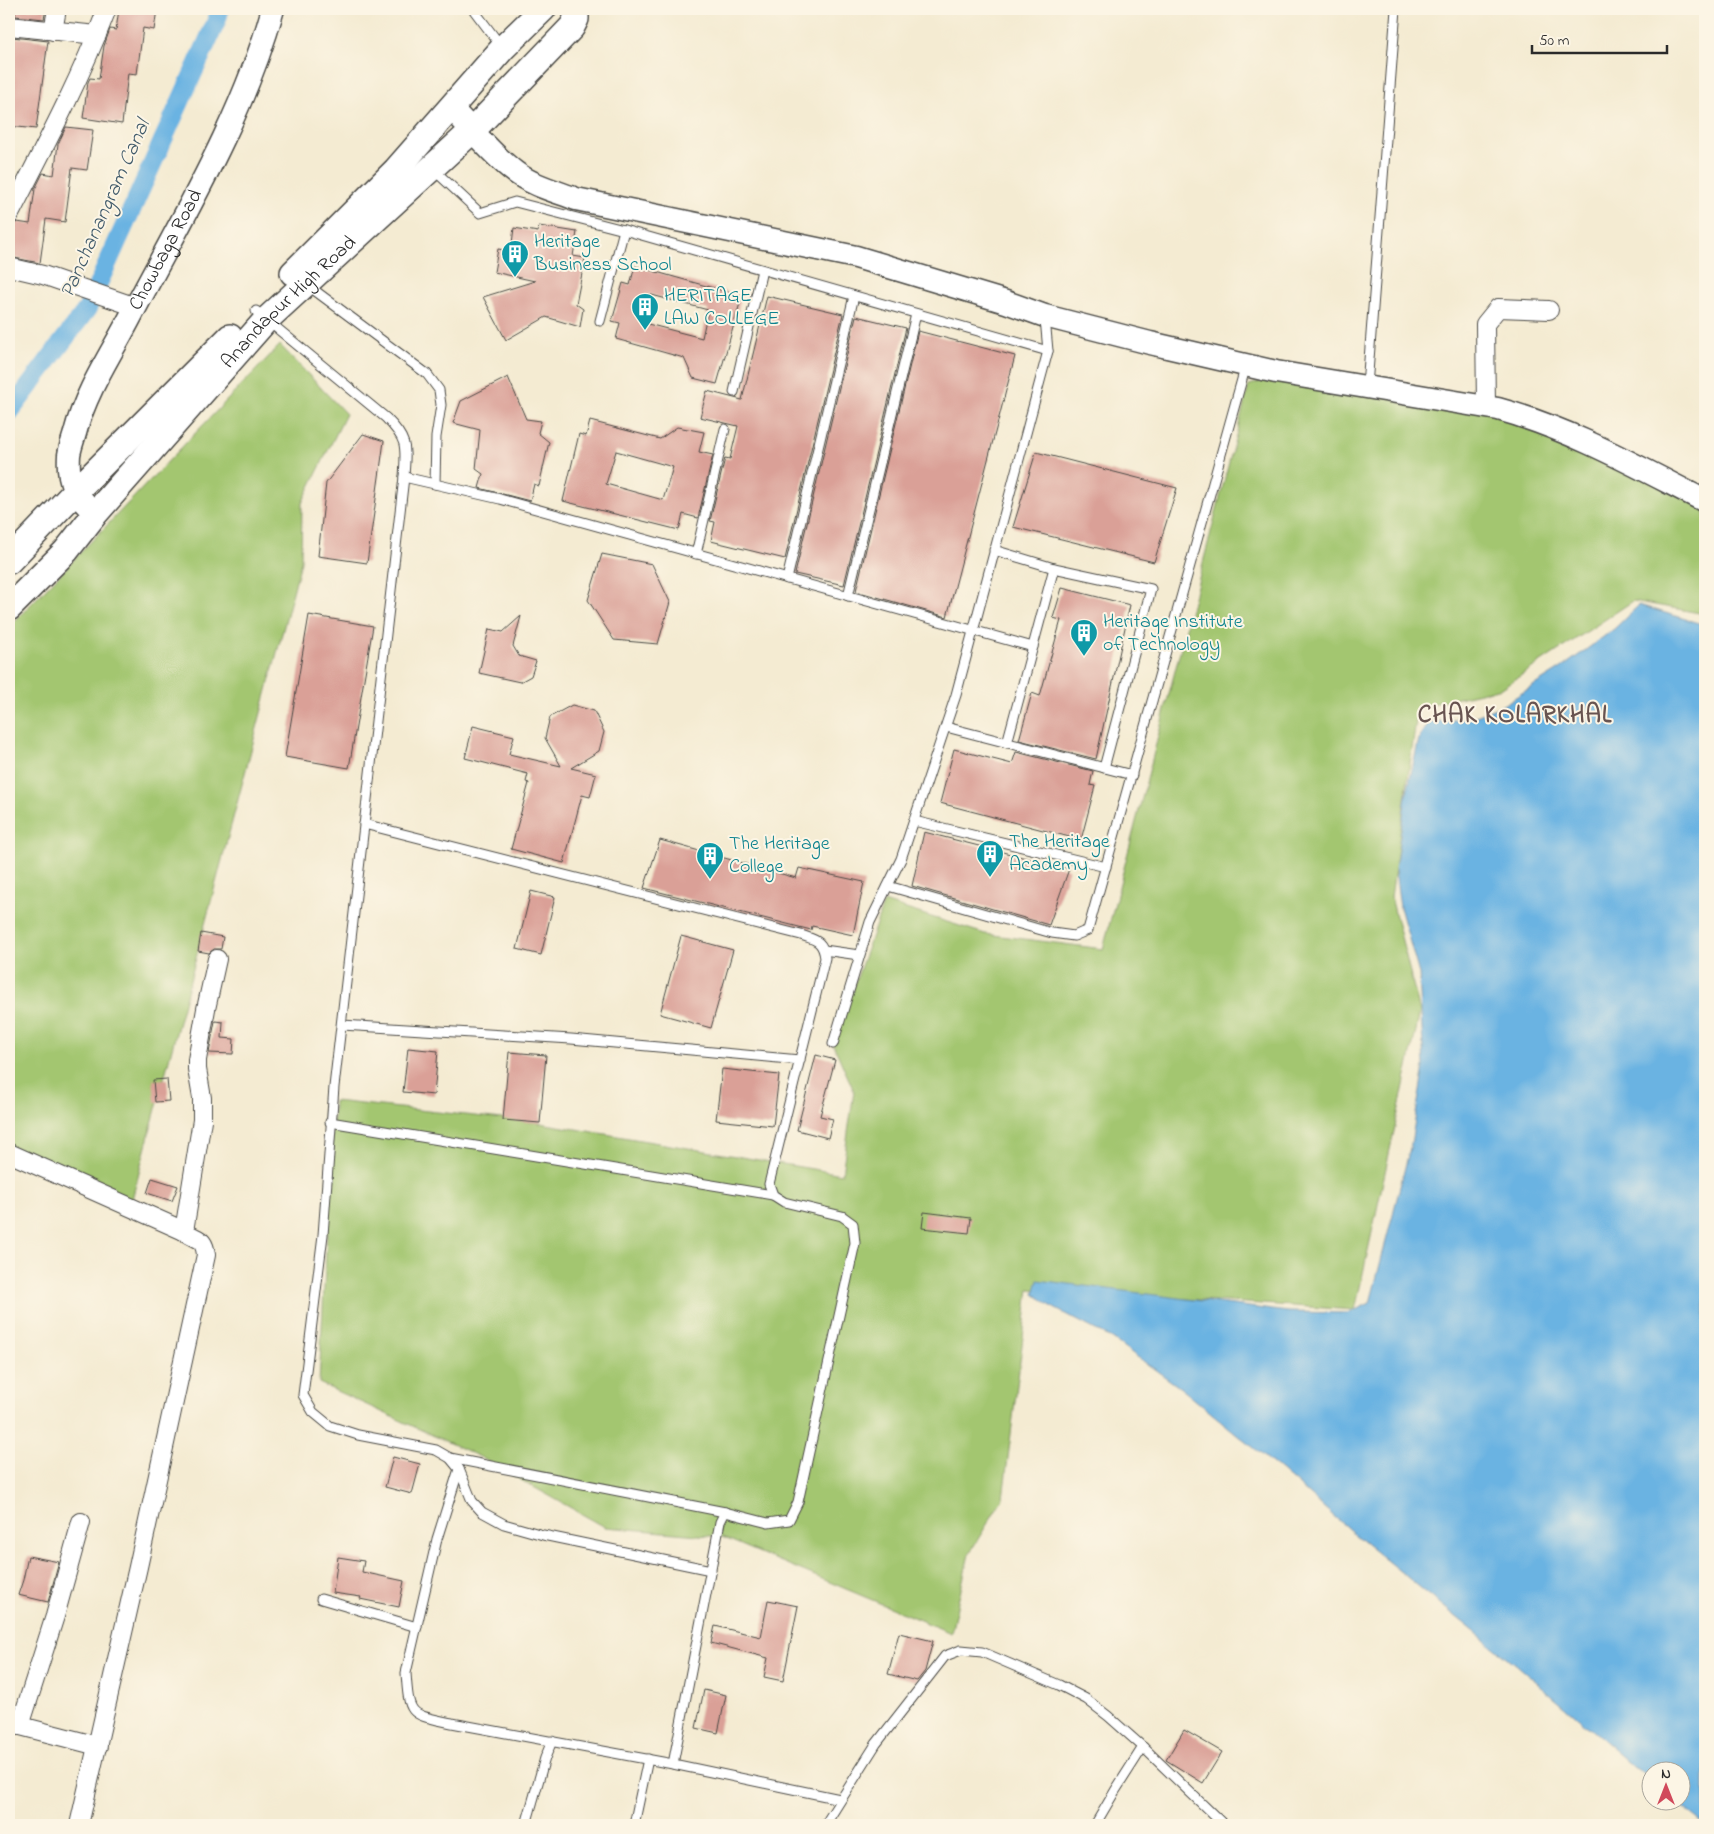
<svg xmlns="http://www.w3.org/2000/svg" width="1714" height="1834" font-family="'Indie Flower',sans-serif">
<rect width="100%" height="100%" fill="#fcf5e5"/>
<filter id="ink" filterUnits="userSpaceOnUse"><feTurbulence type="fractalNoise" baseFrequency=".02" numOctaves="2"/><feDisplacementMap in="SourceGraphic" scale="10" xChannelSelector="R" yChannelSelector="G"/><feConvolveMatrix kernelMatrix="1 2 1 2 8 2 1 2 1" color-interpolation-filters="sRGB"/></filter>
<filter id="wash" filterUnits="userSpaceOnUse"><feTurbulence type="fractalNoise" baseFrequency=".0096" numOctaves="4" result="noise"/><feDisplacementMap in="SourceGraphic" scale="20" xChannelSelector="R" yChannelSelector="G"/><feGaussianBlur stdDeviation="1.12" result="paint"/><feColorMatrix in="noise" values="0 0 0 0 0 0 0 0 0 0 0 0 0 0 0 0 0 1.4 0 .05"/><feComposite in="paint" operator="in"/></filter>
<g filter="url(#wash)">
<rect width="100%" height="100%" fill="#f4ebd2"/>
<g fill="#a3c66f" stroke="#67784d">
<path d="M280,345L346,414L302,503L301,562L131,1203L9,1151V627Z"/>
<path d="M1299,372L1516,408L1705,497V614L1633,601L1502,688L1418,707L1391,897L1420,1012L1355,1310L1029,1289L1003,1498L969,1554L951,1633L722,1537L605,1527L480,1457L319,1383L334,1101L540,1123L842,1174L854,1091L833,1044L884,902L985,934L1103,949L1249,385Z"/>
</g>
<path fill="#6ab3e2" stroke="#4a6f86" d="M1639,605L1705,625V1825L1676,1802H1682V1772H1652L1651,1781L1516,1665L1360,1539L1282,1471L1182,1389L1111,1338L1054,1308L1034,1294L1038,1280L1288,1312L1349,1313L1370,1303L1411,1144L1424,1066L1419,974L1400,907L1395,870L1406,796L1419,739L1429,722L1469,719L1503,705L1560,669L1614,629Z"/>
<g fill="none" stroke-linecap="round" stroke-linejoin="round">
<path stroke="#6ab3e2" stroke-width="19" d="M9,413L87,309L217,20L220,9"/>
</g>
<g id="blocks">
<g fill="#daa097" fill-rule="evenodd">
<path d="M16,9H46L44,19L15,16Z"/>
<path d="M119,9H157L154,30L143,28L137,74L128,73L122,124L83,118L88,82L90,78L99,79L104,46L110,29L116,30Z"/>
<path d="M12,37L48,41L36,129L9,126V63Z"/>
<path d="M66,127L93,130L87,170L72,168L65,222L46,219L40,263L9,257L10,227L17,222L30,224L35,189L43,173L54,175L58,144Z"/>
<path d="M539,226L577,232L573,256L585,258L576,304L583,309L580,327L546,317L506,340L483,297L535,281L494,272L498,249L511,251L514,228L538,232Z"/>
<path d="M635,266L742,296L717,384L693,378L684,358L616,339L620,323L612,321L623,283L630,285ZM648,294L708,310L702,338L640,322Z"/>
<path d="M767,296L843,314L785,559L711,541L715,522L710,521L725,458L730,459L738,426L700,417L707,391L742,400Z"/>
<path d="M856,316L906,328L844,585L795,574Z"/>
<path d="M918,331L1015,356L947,617L856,591Z"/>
<path d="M508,377L526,419L541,421L538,433L549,442L539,486L534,484L530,501L479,488L483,474L476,469L480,430L453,423L461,401Z"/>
<path d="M590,421L660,439L677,427L704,432L699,452L713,455L698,518L683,514L679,530L563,501L579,434L586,436ZM616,451L673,467L663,500L606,484Z"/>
<path d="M363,434L384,441L367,563L318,556L326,483Z"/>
<path d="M1036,452L1177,488L1154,562L1013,527Z"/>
<path d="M602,554L652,564L670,602L658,644L614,640L588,600Z"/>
<path d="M1062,588L1130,605L1096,759L1019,740L1032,693L1040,696L1061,620L1053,618Z"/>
<path d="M309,615L373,626L349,768L285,757Z"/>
<path d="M521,616L513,646L519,656L536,661L531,676L520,682L479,673L489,629L503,632Z"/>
<path d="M572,705L594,711L604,732L599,751L571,768L596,774L590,797L582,795L564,863L511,849L529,783L526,782L528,774L465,758L473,726L514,736L509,754L561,766L545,738L550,717Z"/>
<path d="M954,749L1012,764L1016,752L1093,771L1090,785L1095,786L1081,840L940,803Z"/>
<path d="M924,832L1069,869L1049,925L912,886Z"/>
<path d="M660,840L796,878L799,868L864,882L853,935L812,926L811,930L644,888Z"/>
<path d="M531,891L555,897L541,955L517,949Z"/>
<path d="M201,933L223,937L221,949H214L209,953L198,951Z"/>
<path d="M681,936L733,950L711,1028L660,1014Z"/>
<path d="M215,1021L223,1022L222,1038L234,1039L233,1054L209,1053Z"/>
<path d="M408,1048L438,1051L434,1095L403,1092Z"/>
<path d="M509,1052L546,1055L540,1123L503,1120Z"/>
<path d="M816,1055L835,1060L820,1116L833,1119L828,1138L797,1130Z"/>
<path d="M722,1069L779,1075L773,1126L716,1120Z"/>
<path d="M167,1079L169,1101L155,1102L153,1080Z"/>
<path d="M152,1178L178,1186L172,1201L147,1193Z"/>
<path d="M924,1212L971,1218L969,1233L922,1228Z"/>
<path d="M393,1457L420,1464L412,1494L385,1487Z"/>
<path d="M28,1556L59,1562L48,1602L18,1595L23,1580Z"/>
<path d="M338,1557L364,1561L362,1572L404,1581L399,1607L360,1599L361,1597L333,1593Z"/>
<path d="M768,1600L798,1606L783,1681L764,1677L768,1658L711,1643L715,1626L761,1637Z"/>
<path d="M899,1633L933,1641L925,1671L917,1681L888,1674Z"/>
<path d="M704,1690L726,1695L718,1733L696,1728Z"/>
<path d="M1184,1730L1222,1752L1203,1783L1166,1760Z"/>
</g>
</g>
</g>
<g filter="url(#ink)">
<use href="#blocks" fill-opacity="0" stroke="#494844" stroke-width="1"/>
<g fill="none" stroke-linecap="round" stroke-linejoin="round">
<defs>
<g id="service">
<path d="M473,9L501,46"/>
<path d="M433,169L480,213L515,202L624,230L1048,351"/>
<path d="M306,284L427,374L439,390L441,405L436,437L435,484"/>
<path d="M256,311L386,418C408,440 406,446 404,477L334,1087L323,1235L303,1395L313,1412L330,1426L358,1435L436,1450L450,1458L459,1469L472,1501L482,1512L504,1524L543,1535L711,1570"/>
<path d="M600,321L624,230"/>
<path d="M1367,386L1396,9"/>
<path d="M734,392L762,270"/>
<path d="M404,477L500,499L1033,647"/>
<path d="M994,550L1054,568"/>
<path d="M696,554L725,429"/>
<path d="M787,579L854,296"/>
<path d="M848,596L916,314"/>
<path d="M946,727L1132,775"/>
<path d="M1007,743L1054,568L1151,589L1104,768"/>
<path d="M914,821L1106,867"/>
<path d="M364,824L801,935C815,940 823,940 825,958L769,1184L773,1195L784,1202L842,1216L853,1224L855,1243L798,1502L789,1520L768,1523L725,1512L720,1522L673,1764"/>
<path d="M888,886L1052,933L1074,936L1088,930L1246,365"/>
<path d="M824,950L859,955"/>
<path d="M342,1025L571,1039L800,1060"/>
<path d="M833,1044L870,922L901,859L956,695L1048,351L1045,318"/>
<path d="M330,1122L773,1195"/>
<path d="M450,1458L725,1512"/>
<path d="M459,1469L437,1539L406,1673C409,1717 410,1714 452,1723L673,1764L840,1799"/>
<path d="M321,1599L417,1627"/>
<path d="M526,1825L545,1758L552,1741"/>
<path d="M634,1825L648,1759"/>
<path d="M825,1825L876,1744L945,1656L961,1650L982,1652L1059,1685L1086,1699L1108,1716L1143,1747L1224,1825"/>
<path d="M1095,1825L1115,1791L1143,1747"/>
</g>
<g id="minor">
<path d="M9,26L97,35"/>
<path d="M53,31L57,9"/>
<path d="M9,216C44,148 80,80 107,9"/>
<path d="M9,267L43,275L136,307"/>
<path d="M1486,406L1485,324L1498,308L1549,310"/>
<path d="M9,1153L184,1231"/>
<path d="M9,1723L98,1746"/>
<path d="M20,1726L55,1616L81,1522"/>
<path d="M79,1825L138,1567L206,1255C204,1236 196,1241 184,1231L202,1120V1098L197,1069V1060L206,1009L217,959"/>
</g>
<g id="tertiary">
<path d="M451,108C472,129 491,154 515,172C532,185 555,191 576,199L856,257L1006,302L1045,316L1150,343L1276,372L1498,409C1571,429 1638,467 1705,501"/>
<path id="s1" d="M95,514C75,493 67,486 69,455C70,448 73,440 75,433C86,390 112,353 132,314C184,215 243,117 273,9"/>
</g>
<g id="secondary">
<path d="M293,273L396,170L503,48L543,9"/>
<path d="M9,561L75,492L230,337"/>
<path id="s2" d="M9,608L66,551L95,514L266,320L473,130L572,27L576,19V9"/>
</g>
</defs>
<use href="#service" stroke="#494844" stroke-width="11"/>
<use href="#minor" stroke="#494844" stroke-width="20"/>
<use href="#tertiary" stroke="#494844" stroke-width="25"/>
<use href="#secondary" stroke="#494844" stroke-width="28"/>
<use href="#service" stroke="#fff" stroke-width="9"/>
<use href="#minor" stroke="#fff" stroke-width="18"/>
<use href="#tertiary" stroke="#fff" stroke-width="22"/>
<use href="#secondary" stroke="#fff" stroke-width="25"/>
</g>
</g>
<defs>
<symbol id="building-pin" viewBox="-11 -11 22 30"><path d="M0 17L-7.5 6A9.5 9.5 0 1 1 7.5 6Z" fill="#0f9aa8" stroke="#fcf5e5"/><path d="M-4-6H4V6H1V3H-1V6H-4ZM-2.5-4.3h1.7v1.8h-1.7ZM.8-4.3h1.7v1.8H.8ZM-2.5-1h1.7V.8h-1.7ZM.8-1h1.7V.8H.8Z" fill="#fff"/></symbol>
</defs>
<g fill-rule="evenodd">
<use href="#building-pin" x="499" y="238" width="32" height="43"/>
<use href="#building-pin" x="629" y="291" width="32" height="43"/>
<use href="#building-pin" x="1068" y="617" width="32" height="43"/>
<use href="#building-pin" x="974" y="838" width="32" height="43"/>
<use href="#building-pin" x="694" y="840" width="32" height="43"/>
</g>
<g text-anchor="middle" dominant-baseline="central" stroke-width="4" stroke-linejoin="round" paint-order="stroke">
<g font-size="20" fill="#0d838f" stroke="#fcf5e5" text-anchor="start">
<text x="534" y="242">Heritage<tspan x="534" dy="23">Business School</tspan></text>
<text x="664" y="296">HERITAGE<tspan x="664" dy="23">LAW COLLEGE</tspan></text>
<text x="1103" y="622">Heritage Institute<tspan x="1103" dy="23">of Technology</tspan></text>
<text x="1009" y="842">The Heritage<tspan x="1009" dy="23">Academy</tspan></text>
<text x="729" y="844">The Heritage<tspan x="729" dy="23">College</tspan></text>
</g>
<g font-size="20" fill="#2b2b2b" stroke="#fcf5e5">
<text stroke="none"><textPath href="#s1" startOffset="295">Chowbaga Road</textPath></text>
<text stroke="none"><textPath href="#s2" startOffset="415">Anandapur High Road</textPath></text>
</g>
<g font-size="21" font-style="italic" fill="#415b6b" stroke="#fcf5e5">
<text transform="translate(106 209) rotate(-66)">Panchanangram Canal</text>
</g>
<g font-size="25" font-weight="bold" letter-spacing="1" fill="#685451" stroke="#fcf5e5">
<text x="1515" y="716">CHAK KOLARKHAL</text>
</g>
</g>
<rect width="1714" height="1834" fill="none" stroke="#fcf5e5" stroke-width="30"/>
<g transform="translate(1666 1786)"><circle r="24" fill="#fcf5e5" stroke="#a8a49b"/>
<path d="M0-4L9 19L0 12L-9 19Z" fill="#d1495b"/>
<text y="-8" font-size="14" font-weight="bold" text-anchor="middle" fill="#2b2b2b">N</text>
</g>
<path d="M1532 45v8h135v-8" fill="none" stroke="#2b2b2b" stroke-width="2.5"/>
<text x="1539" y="45" font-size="15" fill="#2b2b2b" stroke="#fcf5e5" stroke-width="4" paint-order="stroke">50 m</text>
</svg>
